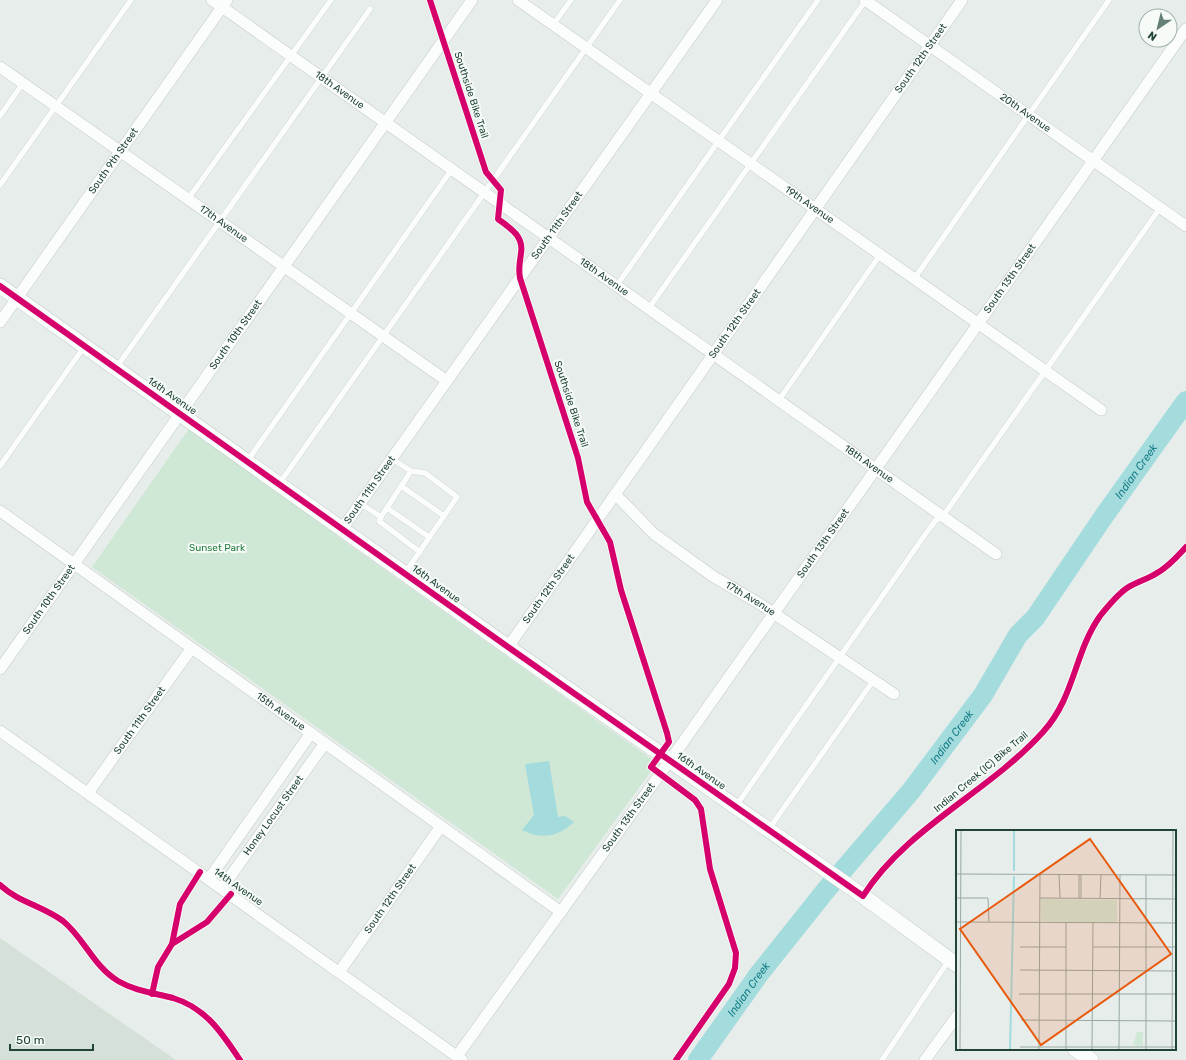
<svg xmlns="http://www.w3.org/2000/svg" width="1186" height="1060" font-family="Rubik,sans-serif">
<rect width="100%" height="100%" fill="#e7edea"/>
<path fill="#d5e0d9" d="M0,938L176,1060H0Z"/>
<path fill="#cfe7d5" d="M193,423L332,522L337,536L657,763L558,899L92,567Z"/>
<path fill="#a4dcde" d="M549,761L558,817L565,816L574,822C558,837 542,840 522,830L534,815L525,764Z"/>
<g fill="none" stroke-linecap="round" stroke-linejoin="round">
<path stroke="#a4dcde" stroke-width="20" id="s1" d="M698,1060L759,974L826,890L911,791L983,695L1018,635L1035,618L1104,516L1186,401"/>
<defs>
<g id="lane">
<path d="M553,25L571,0"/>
<path d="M0,116L23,83"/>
<path d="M0,185L131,0"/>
<path d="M188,199L331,0"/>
<path d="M914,279L1109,0"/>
<path d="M617,285L818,0"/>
<path d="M649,308L866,0"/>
<path d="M116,368L370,9"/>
<path d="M779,400L880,255"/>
<path d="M392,459L411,471L425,473L457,497L405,573"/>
<path d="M248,460L452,169"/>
<path d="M0,466L84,347"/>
<path d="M279,484L620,0"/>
<path d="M401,486L444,516"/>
<path d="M360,503L381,517L411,471"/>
<path d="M387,508L429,537"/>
<path d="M381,517L379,521L420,552"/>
<path d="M736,806L929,529L936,520L943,516L1160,208"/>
<path d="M769,829L873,681"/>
<path d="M882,1060L949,960"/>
</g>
<g id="street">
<path id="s2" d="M212,0L996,554"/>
<path id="s3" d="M518,0L1101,410"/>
<path id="s4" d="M865,0L1186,226"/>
<path id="s5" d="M0,67L447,381"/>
<path id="s6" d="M0,322L227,0"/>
<path id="s7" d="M615,494L654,534L714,577L760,604L894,694"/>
<path id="s8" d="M0,511L561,912"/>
<path id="s9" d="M342,529L717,0"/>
<path id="s10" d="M508,647L962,0"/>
<path id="s11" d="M0,669L472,0"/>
<path d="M0,731L462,1060"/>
<path id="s12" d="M88,793L191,649"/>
<path d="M209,879L311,733"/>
<path id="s13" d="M222,888L325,743"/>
<path id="s14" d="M340,971L441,826"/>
<path id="s15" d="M457,1056L681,745L1186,29"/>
<path d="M925,1060L957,1016"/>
</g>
<g id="secondary">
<path d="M0,286L508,647L863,896L957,965"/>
<path d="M1075,1049L1091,1060"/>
</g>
</defs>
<use href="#lane" stroke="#c4cac7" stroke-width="6"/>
<use href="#street" stroke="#c4cac7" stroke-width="12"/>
<use href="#secondary" stroke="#c2cbc7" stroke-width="16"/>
<use href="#lane" stroke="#fbfcfc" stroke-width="5.5"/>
<use href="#street" stroke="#fbfcfc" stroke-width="11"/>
<use href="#secondary" stroke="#fbfcfc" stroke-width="15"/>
<defs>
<g id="cycleway">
<path d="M430,0L486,172L501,190L498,219C510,228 524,236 521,253C520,263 518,268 520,278L578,458L587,502L610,542L621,590L667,733L669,742L651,767L695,800L701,809L710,869L736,953L735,968L729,984L676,1060"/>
<path d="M0,286L508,647L863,896C906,828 989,792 1043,732C1075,697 1074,653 1100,616C1108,606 1117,595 1127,588C1136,582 1148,579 1157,573C1168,567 1178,556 1186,547"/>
<path d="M0,885C18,902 43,906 63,921C84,938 94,967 118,981C135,991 154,993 173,998C206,1008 222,1033 240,1060"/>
<path d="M172,944L180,904L200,872"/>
<path d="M152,994L158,967L172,944L207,922L231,894"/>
</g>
</defs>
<use href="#cycleway" stroke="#f6fbf8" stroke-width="8"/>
<use href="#cycleway" stroke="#d6006c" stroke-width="6"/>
</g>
<g text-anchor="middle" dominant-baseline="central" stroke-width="4" stroke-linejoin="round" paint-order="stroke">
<g font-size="10" fill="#214437" stroke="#f6fbf8">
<text stroke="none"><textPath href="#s10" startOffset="719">South 12th Street</textPath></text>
<text stroke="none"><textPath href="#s2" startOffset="156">18th Avenue</textPath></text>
<text transform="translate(471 95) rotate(72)">Southside Bike Trail</text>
<text stroke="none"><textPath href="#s4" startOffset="196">20th Avenue</textPath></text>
<text stroke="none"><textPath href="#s6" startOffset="197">South 9th Street</textPath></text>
<text stroke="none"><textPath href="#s3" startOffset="356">19th Avenue</textPath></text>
<text stroke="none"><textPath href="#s5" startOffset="273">17th Avenue</textPath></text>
<text stroke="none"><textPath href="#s9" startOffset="372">South 11th Street</textPath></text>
<text stroke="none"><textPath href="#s2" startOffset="480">18th Avenue</textPath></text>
<text stroke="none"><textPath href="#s15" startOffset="954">South 13th Street</textPath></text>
<text stroke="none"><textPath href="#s10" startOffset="395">South 12th Street</textPath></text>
<text stroke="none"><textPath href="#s11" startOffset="409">South 10th Street</textPath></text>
<text transform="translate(172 396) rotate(35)">16th Avenue</text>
<text transform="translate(571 404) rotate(72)">Southside Bike Trail</text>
<text stroke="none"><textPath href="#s2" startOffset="804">18th Avenue</textPath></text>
<text stroke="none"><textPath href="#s9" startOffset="48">South 11th Street</textPath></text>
<text stroke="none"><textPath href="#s15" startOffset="630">South 13th Street</textPath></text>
<text transform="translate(436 584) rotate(36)">16th Avenue</text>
<text stroke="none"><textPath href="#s10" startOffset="71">South 12th Street</textPath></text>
<text stroke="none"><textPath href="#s11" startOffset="85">South 10th Street</textPath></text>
<text stroke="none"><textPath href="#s7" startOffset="172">17th Avenue</textPath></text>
<text stroke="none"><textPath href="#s8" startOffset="345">15th Avenue</textPath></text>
<text stroke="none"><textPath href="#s12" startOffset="89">South 11th Street</textPath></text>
<text transform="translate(701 771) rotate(35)">16th Avenue</text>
<text transform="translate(981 772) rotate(-40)">Indian Creek (IC) Bike Trail</text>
<text stroke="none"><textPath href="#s13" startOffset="89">Honey Locust Street</textPath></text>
<text stroke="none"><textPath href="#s15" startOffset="294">South 13th Street</textPath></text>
<text transform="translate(238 887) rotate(35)">14th Avenue</text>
<text stroke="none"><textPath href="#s14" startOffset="88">South 12th Street</textPath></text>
</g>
<g font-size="10" fill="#277f41" stroke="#f6fbf8">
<text x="217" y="548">Sunset Park</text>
</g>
<g font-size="11" font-style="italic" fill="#157e86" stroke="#f6fbf8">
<text stroke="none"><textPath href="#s1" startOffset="735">Indian Creek</textPath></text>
<text stroke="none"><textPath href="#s1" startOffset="411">Indian Creek</textPath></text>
<text stroke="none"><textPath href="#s1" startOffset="87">Indian Creek</textPath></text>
</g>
</g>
<g transform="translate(956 830)">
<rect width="220" height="220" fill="#e7edea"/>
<path d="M85,69L161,70V93L85,91ZM181,202H187V216L177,215Z" fill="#cfe7d5"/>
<path fill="none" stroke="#a4dcde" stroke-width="2" d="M58,0V41M54,220L58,46"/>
<path fill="none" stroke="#98a9a2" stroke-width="1" d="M0,44L220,45M103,44L104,68M0,68H32L33,92M84,68L220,69M123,68V44M125,68V45M144,68L145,45M0,92L220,93M64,117H110M137,117H220M64,140L220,141M63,164H220M65,190L220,191M64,217H220M4,220L5,0M83,220L84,44M110,220V93M136,220L137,93M163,220L164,45M190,220V45M216,220L217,0"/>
<path fill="#e8590c" fill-opacity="0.15" stroke="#e8590c" stroke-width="2" d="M134,9L215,124L85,215L4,99Z"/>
<rect width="220" height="220" fill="none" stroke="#214437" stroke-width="2"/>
</g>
<g transform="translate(1158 28) rotate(215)"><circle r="19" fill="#f6fbf8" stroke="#a1b2ab"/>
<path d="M0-3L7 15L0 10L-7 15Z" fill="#667f76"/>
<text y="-6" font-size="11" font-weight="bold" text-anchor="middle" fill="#214437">N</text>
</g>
<path d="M10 1044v6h83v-6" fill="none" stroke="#214437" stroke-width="2"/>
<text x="16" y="1044" font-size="12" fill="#214437" stroke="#f6fbf8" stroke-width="3" paint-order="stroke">50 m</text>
</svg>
